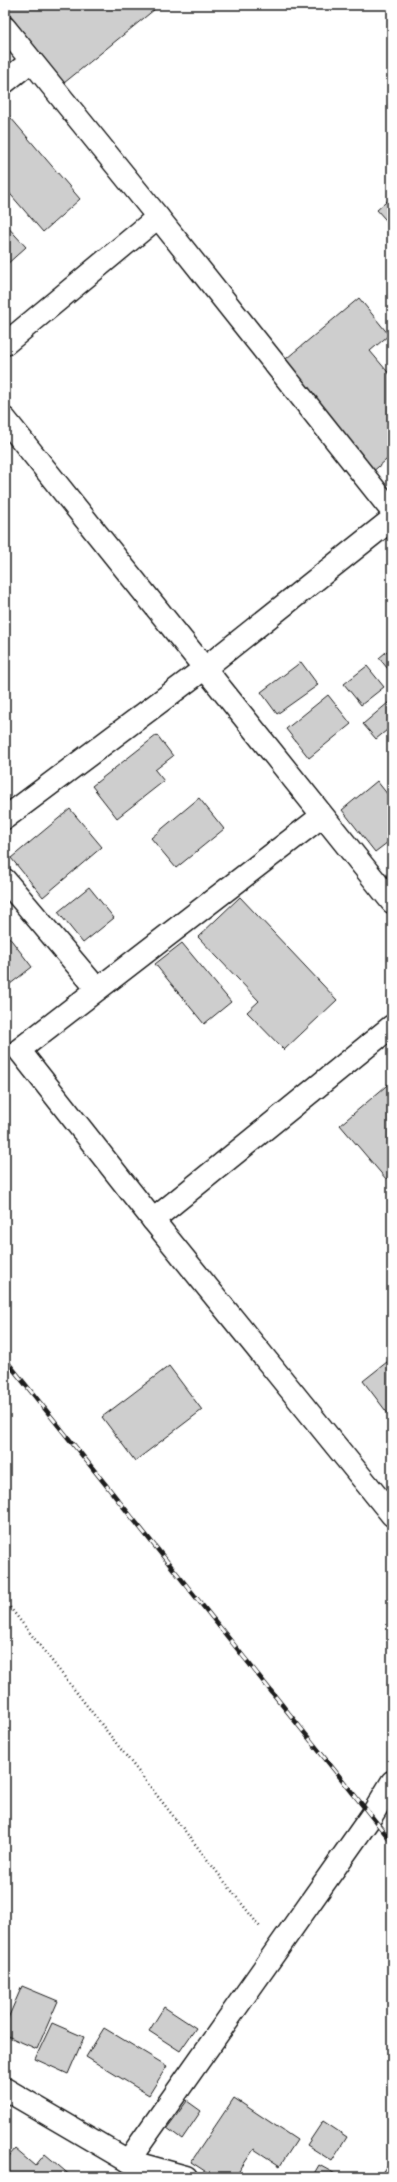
<svg xmlns="http://www.w3.org/2000/svg" width="397" height="2182" font-family="Pangolin,sans-serif">
<rect width="100%" height="100%" fill="#fff"/>
<filter id="ink" filterUnits="userSpaceOnUse"><feTurbulence type="fractalNoise" baseFrequency=".025" numOctaves="2"/><feDisplacementMap in="SourceGraphic" scale="8" xChannelSelector="R" yChannelSelector="G"/><feConvolveMatrix kernelMatrix="1 2 1 2 8 2 1 2 1" color-interpolation-filters="sRGB"/></filter>
<g filter="url(#ink)">
<g fill="#cecece" stroke="#1c1c1c">
<path d="M5,5H160L64,83L5,9Z"/>
<path d="M5,111L80,199L43,232L5,188Z"/>
<path d="M392,197V227L377,210Z"/>
<path d="M5,224L26,247L5,266Z"/>
<path d="M359,298L389,335L370,351L392,377V455L371,473L281,363Z"/>
<path d="M392,647V674L379,658Z"/>
<path d="M301,662L318,685L277,714L261,692Z"/>
<path d="M367,666L384,687L361,705L344,684Z"/>
<path d="M328,695L351,724L309,758L286,729Z"/>
<path d="M389,702L392,707V726L376,739L363,724Z"/>
<path d="M157,735L173,756L155,770L164,781L117,818L92,786Z"/>
<path d="M377,781L392,800V839L375,852L342,810Z"/>
<path d="M199,798L224,829L176,868L151,838Z"/>
<path d="M70,809L102,847L43,897L11,858Z"/>
<path d="M89,887L114,918L83,943L58,912Z"/>
<path d="M240,897L337,1000L284,1050L247,1012L259,1001L198,937Z"/>
<path d="M5,932L32,967L5,988Z"/>
<path d="M182,943L231,1002L204,1024L155,964Z"/>
<path d="M392,1081V1175L386,1179L340,1125Z"/>
<path d="M392,1358V1419L363,1381Z"/>
<path d="M169,1366L202,1410L135,1461L102,1417Z"/>
<path d="M22,1986L58,2001L37,2049L5,2035V2025Z"/>
<path d="M164,2007L196,2028L180,2051L149,2031Z"/>
<path d="M52,2023L84,2037L68,2074L35,2059Z"/>
<path d="M104,2028L167,2066L149,2095L86,2057Z"/>
<path d="M234,2098L297,2140L280,2166L254,2149L235,2177H214L191,2162Z"/>
<path d="M187,2101L201,2111L182,2139L167,2128Z"/>
<path d="M323,2121L347,2137L332,2161L307,2145Z"/>
<path d="M15,2149L35,2166L45,2154L72,2177H5V2161Z"/>
<path d="M319,2165L341,2177H312Z"/>
<path d="M386,2167L392,2171V2177H379Z"/>
</g>
<g fill="none" stroke-linecap="round" stroke-linejoin="round">
<defs>
<g id="street">
<path d="M5,28L158,217L392,511"/>
<path d="M5,82L31,61"/>
<path d="M5,344L158,217"/>
<path d="M322,816L19,1050L153,1220L392,1515"/>
<path d="M5,880L97,989"/>
<path d="M153,1220L392,1026"/>
<path d="M128,2161L372,1815L392,1782"/>
</g>
<g id="secondary">
<path d="M5,419L392,902"/>
<path d="M5,818L205,668L392,519"/>
<path d="M5,2089L128,2161L186,2177"/>
</g>
</defs>
<use href="#street" stroke="#1c1c1c" stroke-width="25"/>
<use href="#secondary" stroke="#1c1c1c" stroke-width="25"/>
<path stroke="#1c1c1c" stroke-width="2.5" stroke-dasharray="1 3" stroke-linecap="butt" d="M5,1601L260,1927"/>
<use href="#street" stroke="#fff" stroke-width="22"/>
<use href="#secondary" stroke="#fff" stroke-width="22"/>
<defs>
<path id="rail" d="M5,1359L392,1842"/>
</defs>
<use href="#rail" stroke="#1c1c1c" stroke-width="4.5"/>
<use href="#rail" stroke="#fff" stroke-width="3" stroke-dasharray="9" stroke-linecap="butt"/>
</g>
</g>
<rect width="397" height="2182" fill="none" stroke="#fff" stroke-width="20"/>
<rect x="10" y="10" width="377" height="2162" fill="none" stroke="#1c1c1c" stroke-width="1.5" filter="url(#ink)"/>
</svg>
